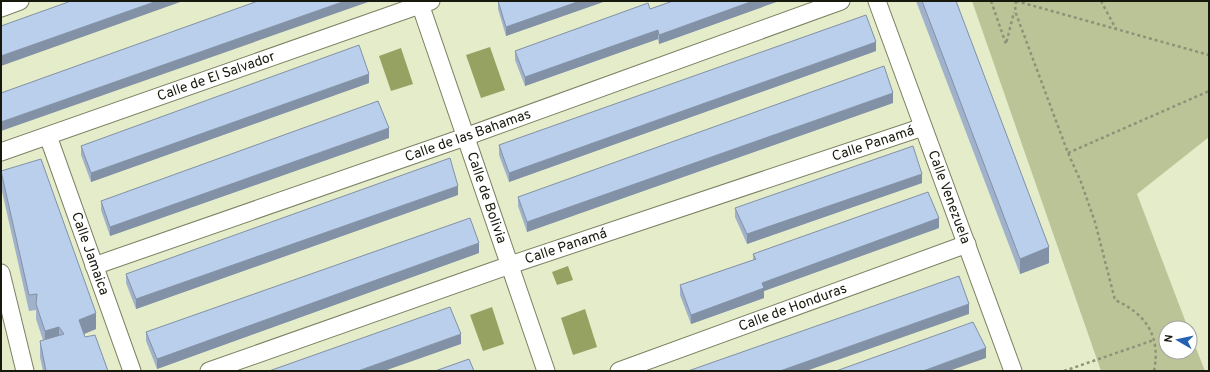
<svg xmlns="http://www.w3.org/2000/svg" width="1210" height="372" font-family="Overpass,sans-serif">
<rect width="100%" height="100%" fill="#e4ecc9"/>
<path fill="#bbc497" d="M972,1H1209V137L1137,194L1188,328H1166V352H1190V333L1205,371H1101Z"/>
<g fill="#95a261">
<path d="M490,47L505,90L481,98L466,55Z"/>
<path d="M401,48L413,84L391,91L379,56Z"/>
<path d="M568,266L573,280L557,285L552,272Z"/>
<path d="M492,307L504,344L483,351L470,315Z"/>
<path d="M585,309L597,347L573,355L561,318Z"/>
</g>
<g fill="none" stroke-linecap="round" stroke-linejoin="round">
<defs>
<g id="minor">
<path id="s1" d="M419,1L546,371"/>
<path id="s2" d="M877,1L1013,371"/>
<path d="M1,8L20,1"/>
<path id="s3" d="M48,136L132,371"/>
<path id="s4" d="M1,152L431,1"/>
<path id="s5" d="M94,266L465,137L841,1"/>
<path d="M1,273L25,371"/>
<path id="s6" d="M209,371L510,265L923,127"/>
<path id="s7" d="M619,371L967,244"/>
</g>
</defs>
<use href="#minor" stroke="#7b8162" stroke-width="19"/>
<g stroke="#8d9379" stroke-width="2.5" stroke-dasharray="3 3" stroke-linecap="butt">
<path d="M991,1L1006,44L1014,12"/>
<path d="M1016,1L1015,11L1068,153L1081,182L1095,222L1115,300C1146,314 1161,336 1154,371"/>
<path d="M1016,1L1209,55"/>
<path d="M1101,1L1116,29"/>
<path d="M1068,153L1209,91"/>
<path d="M1064,371L1154,340"/>
</g>
<use href="#minor" stroke="#fff" stroke-width="17"/>
</g>
<g fill="#a0b2cb">
<path d="M498,1H606L506,36L498,9Z"/>
<path d="M673,1H779L659,44L658,39L525,86L515,60V51L650,9Z"/>
<path d="M916,1H956L1049,263L1020,274Z"/>
<path d="M876,51L509,182L499,155V145Z"/>
<path d="M369,83L91,182L81,155V146Z"/>
<path d="M893,103L527,232L518,206V197Z"/>
<path d="M389,138L110,236L101,210V201Z"/>
<path d="M1,171L96,329L84,334L85,337L108,371H43L40,357V341L43,340L36,319V310L29,311L1,187Z"/>
<path d="M922,183L747,244L735,217V208Z"/>
<path d="M458,195L136,309L126,283V274Z"/>
<path d="M939,228L764,291V298L691,324L680,295V285L753,260V254Z"/>
<path d="M479,253L157,369L146,341V332Z"/>
</g>
<g fill="#8291a5">
<path d="M157,1H183L1,66V56Z"/>
<path d="M345,1H371L1,131V122Z"/>
<path d="M580,1H606L506,36V27Z"/>
<path d="M753,1H779L659,44V35Z"/>
<path d="M658,30V39L525,86V77Z"/>
<path d="M876,42V51L509,182V173Z"/>
<path d="M369,74V83L91,182V173Z"/>
<path d="M893,93V103L527,232V222Z"/>
<path d="M389,128V138L110,236V227Z"/>
<path d="M922,174V183L747,244V234Z"/>
<path d="M458,186V195L136,309V299Z"/>
<path d="M939,218V228L764,291V298L691,324V315L762,283Z"/>
<path d="M479,243V253L157,369V359Z"/>
<path d="M1049,247V263L1020,274V259Z"/>
<path d="M969,304V314L806,371H780Z"/>
<path d="M96,313V329L79,336V320Z"/>
<path d="M59,327V342L45,346V331Z"/>
<path d="M461,334V344L384,371H358Z"/>
<path d="M986,348V358L949,371H923Z"/>
<path d="M1,353H2V368L1,369Z"/>
</g>
<g fill="#bacfec" stroke="#8291a5">
<path d="M71,1H157L1,56V26Z"/>
<path d="M258,1H345L1,122V93Z"/>
<path d="M498,1H580L506,27Z"/>
<path d="M673,1H753L659,35L658,30L525,77L515,51L648,3L650,9Z"/>
<path d="M922,1H956L1049,247L1020,259Z"/>
<path d="M866,15L876,42L509,173L499,145Z"/>
<path d="M359,45L369,74L91,173L81,146Z"/>
<path d="M884,66L893,93L527,222L518,197Z"/>
<path d="M378,101L389,128L110,227L101,201Z"/>
<path d="M913,146L922,174L747,234L735,208Z"/>
<path d="M450,158L458,186L136,299L126,274Z"/>
<path d="M41,159L96,313L79,320L85,337L95,335L108,371H46L40,341L64,334L59,327L45,331L36,304L37,294L29,295L1,171Z"/>
<path d="M928,192L939,218L762,283L764,288L691,315L680,285L756,259L753,254Z"/>
<path d="M470,218L479,243L157,359L146,332Z"/>
<path d="M959,276L969,304L780,371H688Z"/>
<path d="M450,307L461,334L358,371H269Z"/>
<path d="M973,322L986,348L923,371H836Z"/>
<path d="M469,359L474,371H435Z"/>
</g>
<g text-anchor="middle" dominant-baseline="central" stroke-width="3" stroke-linejoin="round" paint-order="stroke">
<g font-size="14" fill="#16190c" stroke="#fff">
<text stroke="none"><textPath href="#s4" startOffset="228">Calle de El Salvador</textPath></text>
<text stroke="none"><textPath href="#s5" startOffset="396">Calle de las Bahamas</textPath></text>
<text stroke="none"><textPath href="#s6" startOffset="702">Calle Panamá</textPath></text>
<text stroke="none"><textPath href="#s1" startOffset="208">Calle de Bolivia</textPath></text>
<text stroke="none"><textPath href="#s2" startOffset="209">Calle Venezuela</textPath></text>
<text stroke="none"><textPath href="#s6" startOffset="378">Calle Panamá</textPath></text>
<text stroke="none"><textPath href="#s3" startOffset="125">Calle Jamaica</textPath></text>
<text stroke="none"><textPath href="#s7" startOffset="185">Calle de Honduras</textPath></text>
</g>
</g>
<rect width="1210" height="372" fill="none" stroke="#16190c" stroke-width="4"/>
<g transform="translate(1178 340) rotate(279)"><circle r="19" fill="#ffffff" stroke="#a2a39e"/>
<path d="M0-3L7 15L0 10L-7 15Z" fill="#2461b3"/>
<text y="-6" font-size="11" font-weight="bold" text-anchor="middle" fill="#16190c">N</text>
</g>
</svg>
